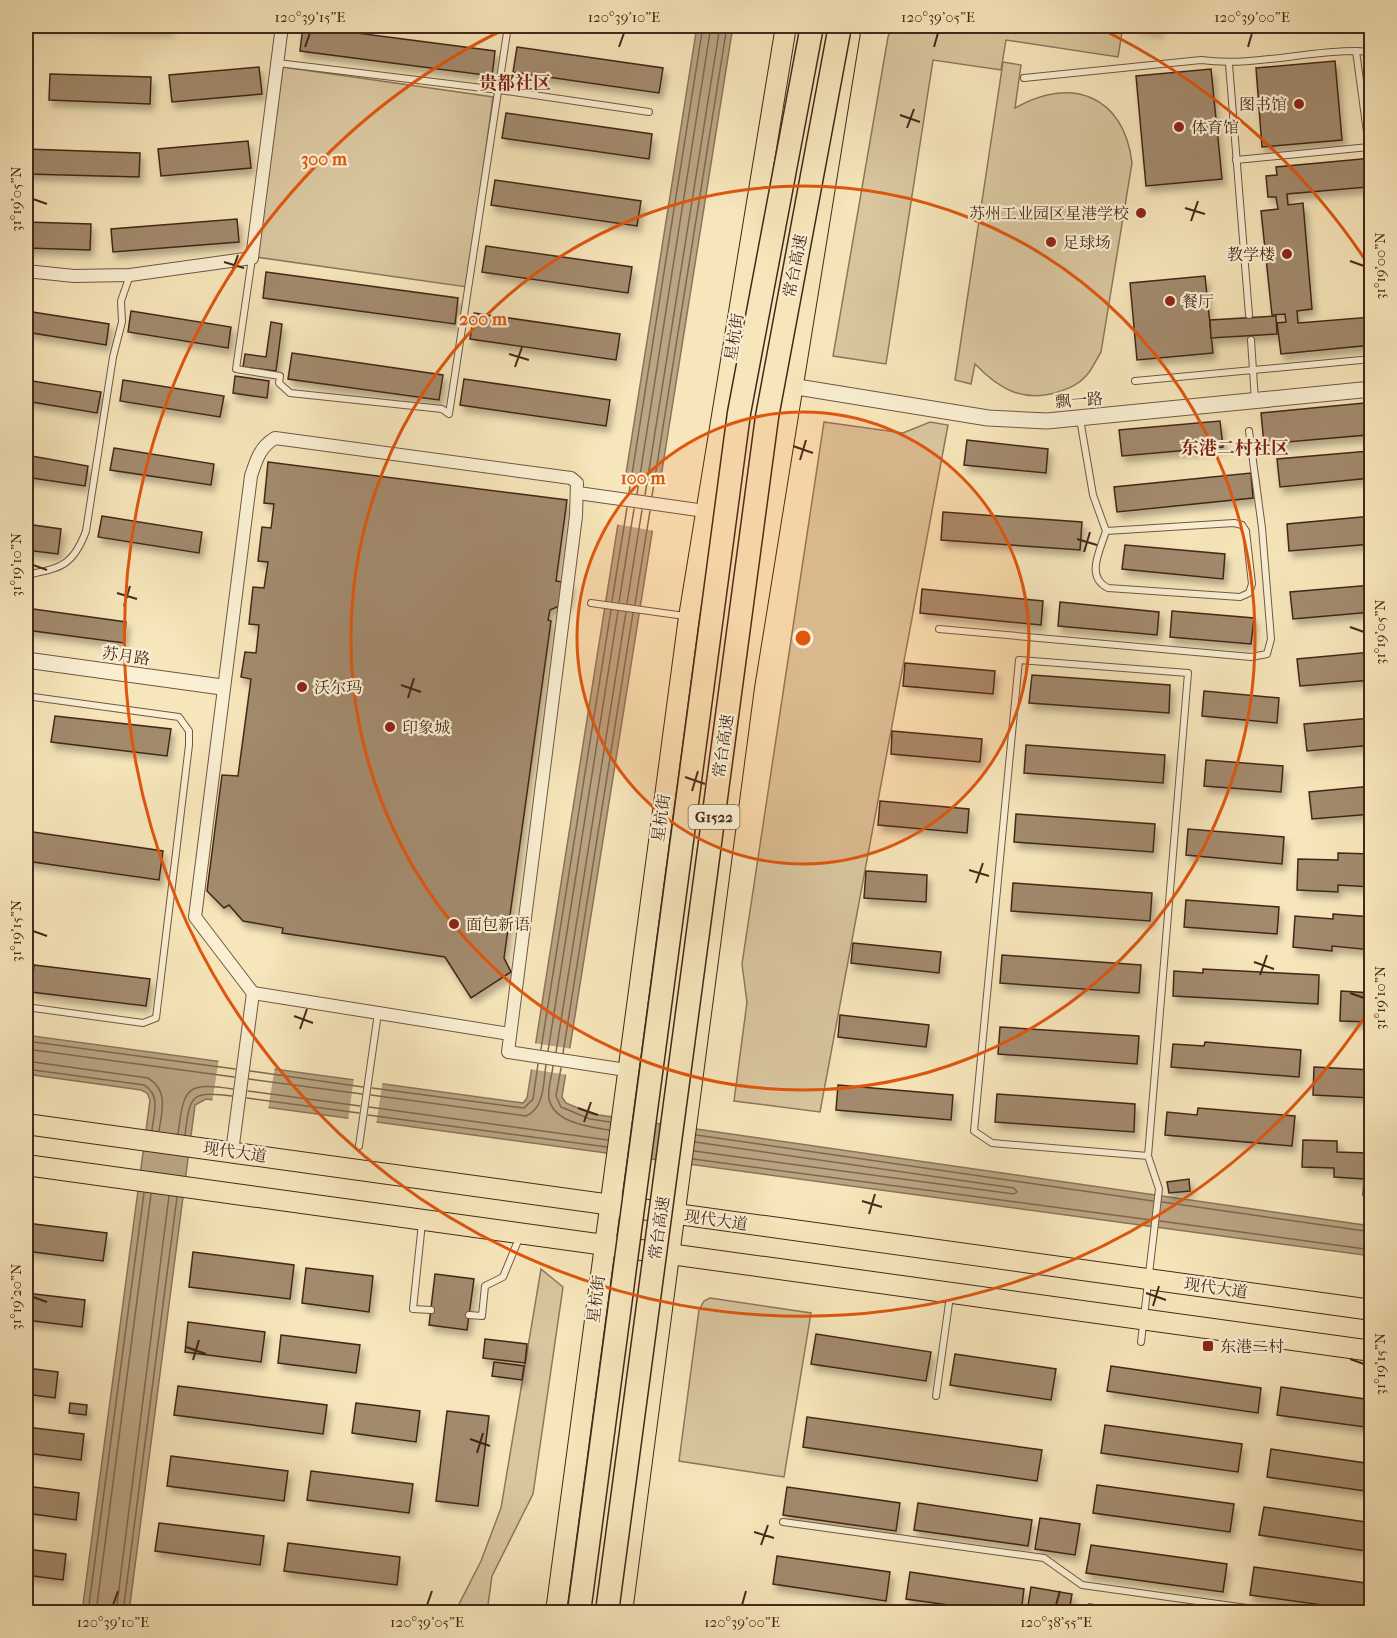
<svg xmlns="http://www.w3.org/2000/svg" width="1397" height="1638" font-family="'IM FELL French Canon','Noto Serif SC',serif">
<defs>
<filter id="shadow"><feDropShadow dx="3.5" dy="6" stdDeviation="3" flood-color="#0004"/></filter>
</defs>
<rect width="100%" height="100%" fill="#f7e6bb"/>
<filter id="stains"><feTurbulence type="fractalNoise" baseFrequency=".00333" numOctaves="4"/><feColorMatrix values="0 0 0 0 .2 0 0 0 0 .09 0 0 0 0 .02 0 0 0 .5 -.17"/></filter>
<radialGradient id="worn" r=".72"><stop offset=".6" stop-color="#630" stop-opacity="0"/><stop offset="1" stop-color="#630" stop-opacity=".3"/></radialGradient>
<g fill="#d9c69f" stroke="#8f765c" stroke-width="1.5">
<path d="M892,26H1123L1118,57L1006,40L1001,70L933,60L886,364L833,356L888,37Z"/>
<path d="M1003,62L1021,65L1015,108C1071,76 1124,95 1132,163L1101,352C1096,360 1092,370 1086,376C1078,385 1069,388 1058,392C1023,403 999,389 975,364L971,384L955,380Z"/>
<path d="M283,67L493,97L467,287L256,257Z"/>
<path d="M824,422L903,433L930,422L948,425L820,1112L734,1101L747,1002L742,964Z"/>
<path d="M541,1269L563,1287L533,1494L492,1576L487,1612H455L481,1561L501,1508Z"/>
<path d="M710,1298L811,1313L784,1477L679,1461L699,1310L704,1301Z"/>
</g>
<path fill="#baa584" stroke="#8b7359" stroke-width="1.5" d="M697,26H733L562,1097L566,1103L592,1114L1371,1226V1256L206,1099L195,1105L129,1612H82L150,1100L147,1093L141,1090L26,1074V1035L523,1103L527,1098Z"/>
<g fill="#f7e6bb">
<path d="M623,477L663,483L655,531L615,524Z"/>
<path d="M533,1043L573,1049L569,1075L529,1069Z"/>
<path d="M219,1058L275,1066L268,1110L212,1103Z"/>
<path d="M354,1077L383,1080L376,1125L348,1121Z"/>
</g>
<g fill="none" stroke-linecap="round" stroke-linejoin="round">
<g stroke="#80664e" stroke-width="1.5">
<path d="M629,493L703,26"/>
<path d="M637,494L711,26"/>
<path d="M645,495L720,26"/>
<path d="M652,496L727,26"/>
<path d="M612,601L627,508"/>
<path d="M619,602L634,509"/>
<path d="M627,603L642,510"/>
<path d="M635,604L650,511"/>
<path d="M26,1041L235,1069"/>
<path d="M26,1049L234,1077"/>
<path d="M541,1049L611,610"/>
<path d="M548,1051L618,611"/>
<path d="M556,1052L626,612"/>
<path d="M563,1053L633,613"/>
<path d="M26,1061L148,1078C169,1091 162,1110 159,1131"/>
<path d="M553,1066C552,1076 547,1090 549,1099C554,1123 590,1127 609,1130"/>
<path d="M561,1068L556,1096L561,1107L590,1119L610,1122"/>
<path d="M26,1069L144,1085C161,1095 154,1113 152,1130"/>
<path d="M250,1071L363,1087"/>
<path d="M249,1079L362,1094"/>
<path d="M372,1088L524,1108L533,1099L538,1064"/>
<path d="M248,1091L360,1106"/>
<path d="M371,1095L526,1116C545,1108 543,1083 546,1065"/>
<path d="M247,1098L359,1113"/>
<path d="M369,1107L608,1140"/>
<path d="M368,1115L607,1147"/>
<path d="M178,1134C184,1088 185,1082 233,1089"/>
<path d="M185,1135C190,1095 190,1091 232,1096"/>
<path d="M696,1135L1153,1201"/>
<path d="M694,1151L1014,1194L1017,1192L1014,1188L695,1142"/>
<path d="M693,1159L1151,1220"/>
<path d="M1162,1202L1372,1232"/>
<path d="M1160,1221L1372,1250"/>
<path d="M88,1612L144,1193"/>
<path d="M96,1612L151,1194"/>
<path d="M116,1612L169,1196"/>
<path d="M123,1612L177,1197"/>
</g>
</g>
<g fill="#a28a6d" stroke="#452719" stroke-width="1.5" filter="url(#shadow)">
<path d="M31,26H169V30Z"/>
<path d="M303,26L495,51L492,76L300,51Z"/>
<path d="M1135,26H1159L1158,31Z"/>
<path d="M517,47L663,68L659,93L513,72Z"/>
<path d="M1335,61L1342,140L1262,147L1256,68Z"/>
<path d="M259,67L262,94L172,102L169,75Z"/>
<path d="M1211,69L1222,179L1146,186L1136,76Z"/>
<path d="M50,74L151,77L150,104L49,100Z"/>
<path d="M506,113L652,134L649,159L502,138Z"/>
<path d="M248,141L251,168L161,176L158,149Z"/>
<path d="M26,149L140,153L139,177L26,174Z"/>
<path d="M1372,158V281H1369L1364,228L1371,227L1367,187L1287,194L1288,205L1303,203L1312,309L1297,311L1298,323L1372,317V345L1281,354L1277,323L1286,322L1285,314L1272,315L1261,211L1278,209L1276,197H1268L1266,176L1277,175L1276,167Z"/>
<path d="M495,180L641,201L637,226L491,205Z"/>
<path d="M237,219L239,242L113,252L111,229Z"/>
<path d="M26,222L91,224L90,250L26,248Z"/>
<path d="M486,246L632,267L628,293L482,272Z"/>
<path d="M266,272L458,298L455,324L263,298Z"/>
<path d="M1205,276L1213,353L1137,360L1130,283Z"/>
<path d="M26,311L109,324L106,345L26,332Z"/>
<path d="M131,311L231,327L228,348L128,332Z"/>
<path d="M474,313L620,334L616,360L470,339Z"/>
<path d="M1276,316L1277,334L1211,338L1210,320Z"/>
<path d="M271,322L282,324L276,371L243,367L245,354L266,357Z"/>
<path d="M292,353L443,375L439,400L288,379Z"/>
<path d="M235,376L269,381L267,398L233,393Z"/>
<path d="M464,379L610,400L606,426L460,405Z"/>
<path d="M26,380L101,392L97,413L26,401Z"/>
<path d="M123,380L224,396L220,417L120,401Z"/>
<path d="M1364,403L1367,435L1264,444L1261,413Z"/>
<path d="M1220,421L1223,447L1122,456L1119,430Z"/>
<path d="M967,440L1048,449L1046,473L964,465Z"/>
<path d="M114,448L214,464L211,485L110,470Z"/>
<path d="M1369,451L1371,478L1280,487L1277,459Z"/>
<path d="M26,455L88,466L85,486L26,477Z"/>
<path d="M268,462L567,500L556,581L571,583L568,602L550,610L548,620L551,621L504,958L511,972L471,998L445,957L282,933L283,928L243,921L229,905L224,908L207,891L222,775L238,776L251,679L241,677L245,652L256,653L259,625L249,624L253,587L264,588L268,562L258,561L262,527L271,528L274,504L264,503Z"/>
<path d="M1251,473L1253,498L1117,512L1114,487Z"/>
<path d="M943,512L1082,522L1080,550L941,540Z"/>
<path d="M102,516L202,532L199,553L98,537Z"/>
<path d="M1372,516V544L1289,551L1287,524Z"/>
<path d="M26,524L61,529L58,554L26,550Z"/>
<path d="M1125,545L1225,554L1223,579L1122,569Z"/>
<path d="M1372,585V612L1293,619L1290,592Z"/>
<path d="M922,589L1043,601L1041,625L920,613Z"/>
<path d="M1060,602L1159,612L1157,635L1058,626Z"/>
<path d="M26,608L126,622L124,643L26,630Z"/>
<path d="M1172,611L1254,618L1251,644L1170,637Z"/>
<path d="M1372,652V680L1300,686L1297,659Z"/>
<path d="M905,663L995,671L993,694L903,686Z"/>
<path d="M1032,675L1170,685L1169,713L1029,703Z"/>
<path d="M1204,691L1279,698L1277,723L1202,716Z"/>
<path d="M55,716L171,729L167,756L51,742Z"/>
<path d="M1372,718V745L1307,751L1304,724Z"/>
<path d="M892,731L982,739L980,762L891,754Z"/>
<path d="M1026,745L1165,755L1163,783L1024,773Z"/>
<path d="M1206,760L1283,766L1281,792L1204,786Z"/>
<path d="M1372,786V814L1312,819L1309,792Z"/>
<path d="M880,801L969,809L967,833L878,825Z"/>
<path d="M1016,814L1155,824L1153,852L1014,842Z"/>
<path d="M1188,829L1284,837L1282,864L1186,855Z"/>
<path d="M26,831L163,851L159,880L26,861Z"/>
<path d="M1338,853L1372,854V887L1338,885V892L1297,890L1298,859L1338,860Z"/>
<path d="M866,871L927,875L926,902L864,898Z"/>
<path d="M1013,883L1152,893L1150,921L1011,911Z"/>
<path d="M1186,900L1279,907L1277,934L1184,927Z"/>
<path d="M1333,914L1372,917V950L1332,946V951L1293,947L1295,916L1333,919Z"/>
<path d="M853,943L941,952L939,973L851,963Z"/>
<path d="M1002,955L1141,965L1139,993L1000,983Z"/>
<path d="M34,965L150,979L146,1006L31,992Z"/>
<path d="M1203,969L1319,975L1318,1004L1173,996L1174,971L1203,973Z"/>
<path d="M1341,991L1372,993V1022L1340,1021Z"/>
<path d="M840,1015L929,1025L926,1047L838,1037Z"/>
<path d="M1000,1027L1139,1036L1137,1064L998,1054Z"/>
<path d="M1205,1042L1301,1050L1299,1077L1171,1067L1173,1044L1204,1046Z"/>
<path d="M1314,1067L1372,1070V1098L1313,1095Z"/>
<path d="M838,1085L953,1095L951,1120L836,1110Z"/>
<path d="M997,1094L1135,1104L1134,1132L995,1122Z"/>
<path d="M1198,1108L1295,1116L1292,1146L1165,1135L1167,1112L1197,1115Z"/>
<path d="M1303,1140L1337,1141V1152L1366,1153V1168H1372V1196L1363,1195L1364,1179L1334,1177V1168L1302,1167Z"/>
<path d="M1189,1179L1190,1191L1169,1193L1167,1182Z"/>
<path d="M26,1223L107,1233L103,1261L26,1251Z"/>
<path d="M193,1252L294,1265L290,1299L189,1287Z"/>
<path d="M306,1268L373,1276L369,1312L302,1303Z"/>
<path d="M435,1274L474,1279L467,1330L429,1325Z"/>
<path d="M26,1293L85,1300L82,1327L26,1320Z"/>
<path d="M188,1322L265,1332L261,1362L185,1352Z"/>
<path d="M816,1334L931,1352L926,1381L811,1364Z"/>
<path d="M281,1335L360,1345L356,1373L278,1363Z"/>
<path d="M485,1339L527,1344L525,1363L483,1358Z"/>
<path d="M955,1354L1056,1369L1051,1400L950,1385Z"/>
<path d="M494,1362L524,1366L522,1380L492,1376Z"/>
<path d="M1111,1366L1261,1388L1258,1413L1107,1391Z"/>
<path d="M26,1368L58,1372L55,1398L26,1394Z"/>
<path d="M178,1386L327,1405L323,1434L174,1415Z"/>
<path d="M1281,1387L1372,1400V1428L1277,1415Z"/>
<path d="M70,1403L87,1405L86,1415L69,1413Z"/>
<path d="M356,1403L420,1411L416,1442L352,1433Z"/>
<path d="M447,1411L489,1416L478,1506L436,1501Z"/>
<path d="M807,1417L1042,1450L1037,1481L803,1447Z"/>
<path d="M1105,1425L1242,1444L1238,1472L1101,1453Z"/>
<path d="M26,1427L84,1434L81,1460L26,1453Z"/>
<path d="M1271,1449L1372,1464V1492L1267,1477Z"/>
<path d="M171,1456L288,1471L284,1501L167,1486Z"/>
<path d="M311,1471L413,1484L409,1513L307,1500Z"/>
<path d="M1097,1485L1234,1504L1230,1532L1093,1513Z"/>
<path d="M26,1486L79,1493L76,1520L26,1513Z"/>
<path d="M787,1487L900,1503L896,1531L783,1515Z"/>
<path d="M918,1503L1032,1520L1028,1546L914,1530Z"/>
<path d="M1264,1507L1372,1523V1552L1259,1535Z"/>
<path d="M1040,1518L1080,1524L1075,1555L1035,1549Z"/>
<path d="M159,1523L264,1536L260,1565L155,1551Z"/>
<path d="M288,1543L400,1557L397,1585L284,1571Z"/>
<path d="M1091,1545L1227,1564L1223,1592L1086,1573Z"/>
<path d="M26,1549L66,1554L63,1580L26,1575Z"/>
<path d="M777,1556L890,1572L886,1601L773,1584Z"/>
<path d="M1254,1567L1372,1584V1612L1250,1595Z"/>
<path d="M910,1572L1024,1589L1021,1612H999L906,1599Z"/>
<path d="M1031,1587L1072,1594L1069,1612H1027Z"/>
<path d="M1089,1604L1149,1612H1088Z"/>
</g>
<g fill="none" stroke-linecap="round" stroke-linejoin="round">
<defs>
<g id="service">
<path d="M1356,51L1372,52"/>
<path d="M278,63L499,90L649,112"/>
<path d="M1229,64L1249,315"/>
<path d="M1024,78L1201,60C1252,67 1304,51 1356,51L1369,147L1236,160"/>
<path d="M252,258L236,369L280,376L279,383L290,393L442,409L449,414L508,26"/>
<path d="M1251,340L1255,401"/>
<path d="M1135,381L1372,359"/>
<path d="M1080,419L1093,495L1106,531"/>
<path d="M1234,523L1242,525L1246,531L1252,584L1249,593L1240,597L1108,588C1085,577 1100,551 1106,531Z"/>
<path d="M26,575C61,568 73,566 86,531L113,357L122,322L121,301L130,275"/>
<path d="M591,603L685,616"/>
<path d="M939,629L1251,657L1267,654L1271,639L1262,528L1249,431"/>
<path d="M26,696L179,717L189,731V745L156,1018L143,1023L26,1007"/>
<path d="M359,1146L378,1013"/>
<path d="M422,1223L413,1309L431,1310"/>
<path d="M469,1315L482,1316L485,1286L503,1277L520,1236"/>
<path d="M1141,1342L1159,1189L1148,1156L1188,673L1019,660L974,1131L992,1143L1148,1156"/>
<path d="M936,1396L950,1296"/>
<path d="M783,1522L1044,1558L1082,1585L1276,1612"/>
</g>
<g id="minor">
<path d="M26,271L74,276L130,275L252,258L282,26"/>
<path d="M1369,389L1372,414"/>
<path d="M578,493L705,511"/>
<path d="M510,1034L253,993L195,917L251,476C256,460 260,447 275,438L571,478L577,483L576,516L508,1052L626,1070"/>
<path d="M232,1152L253,993"/>
</g>
<g id="tertiary">
<path d="M791,386L988,418L1047,421L1372,389"/>
<path d="M26,660L222,687"/>
</g>
<g id="primary">
<path d="M26,1124L1372,1310"/>
<path d="M26,1165L1372,1351"/>
<path d="M556,1612L689,617L786,26"/>
<path d="M622,1612L744,687L851,26"/>
</g>
</defs>
<use href="#service" stroke="#725742" stroke-width="8"/>
<use href="#minor" stroke="#725742" stroke-width="14"/>
<use href="#tertiary" stroke="#725742" stroke-width="17"/>
<use href="#primary" stroke="#452719" stroke-width="22"/>
<use href="#service" stroke="#faefd3" stroke-width="6"/>
<use href="#minor" stroke="#faefd3" stroke-width="12"/>
<use href="#tertiary" stroke="#faefd3" stroke-width="15"/>
<use href="#primary" stroke="#f7e6bb" stroke-width="20"/>
<defs>
<g id="motorway-bridge">
<path d="M579,1612L739,413L812,26"/>
<path d="M607,1612L767,417L840,26"/>
</g>
</defs>
<use href="#motorway-bridge" stroke="#452719" stroke-width="25" stroke-linecap="butt"/>
<use href="#motorway-bridge" stroke="#f7e6bb" stroke-width="22"/>
</g>
<path fill="none" stroke="#452719" stroke-width="2" d="M305,47L310,33M619,47L624,33M934,47L938,33M1248,47L1252,33M900,115L920,122M907,128L914,109M33,199L47,204M1185,208L1205,214M1191,221L1198,201M1350,261L1364,266M224,262L244,268M231,275L238,255M509,354L529,360M515,367L522,347M793,446L813,453M800,460L806,440M1077,539L1097,545M1084,552L1090,532M33,565L47,570M117,593L137,599M124,606L130,586M1350,627L1364,632M401,685L421,692M408,698L414,678M685,777L705,784M692,791L698,771M969,870L989,876M976,883L983,863M33,931L47,936M1254,962L1274,969M1260,975L1267,955M1350,993L1364,998M294,1016L313,1023M300,1029L307,1009M578,1108L598,1115M584,1122L591,1102M862,1201L882,1207M869,1214L875,1194M1146,1293L1166,1300M33,1297L47,1302M1153,1306L1159,1286M186,1347L206,1354M1350,1359L1364,1364M193,1360L199,1340M470,1439L490,1446M477,1453L483,1433M754,1532L774,1538M761,1545L768,1525M113,1605L118,1591M427,1605L432,1591M742,1605L746,1591M1056,1605L1060,1591"/>
<circle cx="803" cy="638" r="226" fill="#e0560d" fill-opacity=".12"/>
<g fill="none" stroke="#e0560d" stroke-width="3">
<circle cx="803" cy="638" r="226"/>
<circle cx="803" cy="638" r="452"/>
<path d="M1368 1012A678 678 0 1 1 511 26M1095 26A678 678 0 0 1 1368 264"/>
</g>
<g fill="#8f2418" stroke="#faefd3" stroke-width="2">
<circle cx="1299" cy="104" r="6"/>
<circle cx="1179" cy="127" r="6"/>
<circle cx="1141" cy="213" r="6"/>
<circle cx="1051" cy="242" r="6"/>
<circle cx="1287" cy="254" r="6"/>
<circle cx="1170" cy="301" r="6"/>
<circle cx="302" cy="687" r="6"/>
<circle cx="390" cy="727" r="6"/>
<circle cx="454" cy="924" r="6"/>
<rect x="1202" y="1340" width="12" height="12" rx="3"/>
</g>
<g text-anchor="middle" dominant-baseline="central" stroke-width="4.5" stroke-linejoin="round" paint-order="stroke">
<rect fill="#faefd3" stroke="#7b6351" stroke-width="1.5" x="688.5" y="805" width="51" height="24" rx="4.5"/>
<g font-size="15" font-weight="bold" fill="#452719">
<text x="714" y="817">G1522</text>
</g>
<g font-size="16" fill="#452719" stroke="#faefd3" text-anchor="start">
<text x="1287" y="104" text-anchor="end">图书馆</text>
<text x="1191" y="127">体育馆</text>
<text x="1129" y="213" text-anchor="end">苏州工业园区星港学校</text>
<text x="1063" y="242">足球场</text>
<text x="1275" y="254" text-anchor="end">教学楼</text>
<text x="1182" y="301">餐厅</text>
<text x="314" y="687">沃尔玛</text>
<text x="402" y="727">印象城</text>
<text x="466" y="924">面包新语</text>
<text x="1220" y="1346">东港二村</text>
</g>
<g font-size="16" fill="#452719" stroke="#faefd3">
<text transform="translate(795 266) rotate(-79)">常台高速</text>
<text transform="translate(734 337) rotate(-81)">星杭街</text>
<text transform="translate(1079 400) rotate(-4)">飘一路</text>
<text transform="translate(126 656) rotate(8)">苏月路</text>
<text transform="translate(723 746) rotate(-82)">常台高速</text>
<text transform="translate(661 818) rotate(-82)">星杭街</text>
<text transform="translate(235 1152) rotate(8)">现代大道</text>
<text transform="translate(716 1220) rotate(8)">现代大道</text>
<text transform="translate(659 1228) rotate(-82)">常台高速</text>
<text transform="translate(1216 1288) rotate(8)">现代大道</text>
<text transform="translate(596 1299) rotate(-83)">星杭街</text>
</g>
<g font-size="18" font-weight="bold" fill="#7a1f14" stroke="#faefd3">
<text x="515" y="83">贵都社区</text>
<text x="1235" y="448">东港二村社区</text>
</g>
</g>
<circle cx="803" cy="638" r="9" fill="#e0560d" stroke="#faefd3" stroke-width="3"/>
<g font-size="18" text-anchor="middle" font-weight="bold" fill="#e0560d" stroke="#faefd3" stroke-width="4.5" stroke-linejoin="round" paint-order="stroke">
<text x="324" y="165">300 m</text>
<text x="483" y="325">200 m</text>
<text x="643" y="484">100 m</text>
</g>
<rect width="1397" height="1638" fill="none" stroke="#f7e6bb" stroke-width="66"/>
<rect x="33" y="33" width="1331" height="1572" fill="none" stroke="#452719" stroke-width="2"/>
<g font-size="15" text-anchor="middle" fill="#452719">
<text x="310" y="22">120°39'15"E</text>
<text x="624" y="22">120°39'10"E</text>
<text x="938" y="22">120°39'05"E</text>
<text x="1252" y="22">120°39'00"E</text>
<text transform="translate(16 199) rotate(-90)" y="5">31°19'05"N</text>
<text transform="translate(1380 266) rotate(-90)" y="5">31°19'00"N</text>
<text transform="translate(16 565) rotate(-90)" y="5">31°19'10"N</text>
<text transform="translate(1380 632) rotate(-90)" y="5">31°19'05"N</text>
<text transform="translate(16 931) rotate(-90)" y="5">31°19'15"N</text>
<text transform="translate(1380 998) rotate(-90)" y="5">31°19'10"N</text>
<text transform="translate(16 1297) rotate(-90)" y="5">31°19'20"N</text>
<text transform="translate(1380 1364) rotate(-90)" y="5">31°19'15"N</text>
<text x="113" y="1627">120°39'10"E</text>
<text x="427" y="1627">120°39'05"E</text>
<text x="742" y="1627">120°39'00"E</text>
<text x="1056" y="1627">120°38'55"E</text>
</g>
<rect width="100%" height="100%" filter="url(#stains)"/>
<rect width="100%" height="100%" fill="url(#worn)"/>
</svg>
